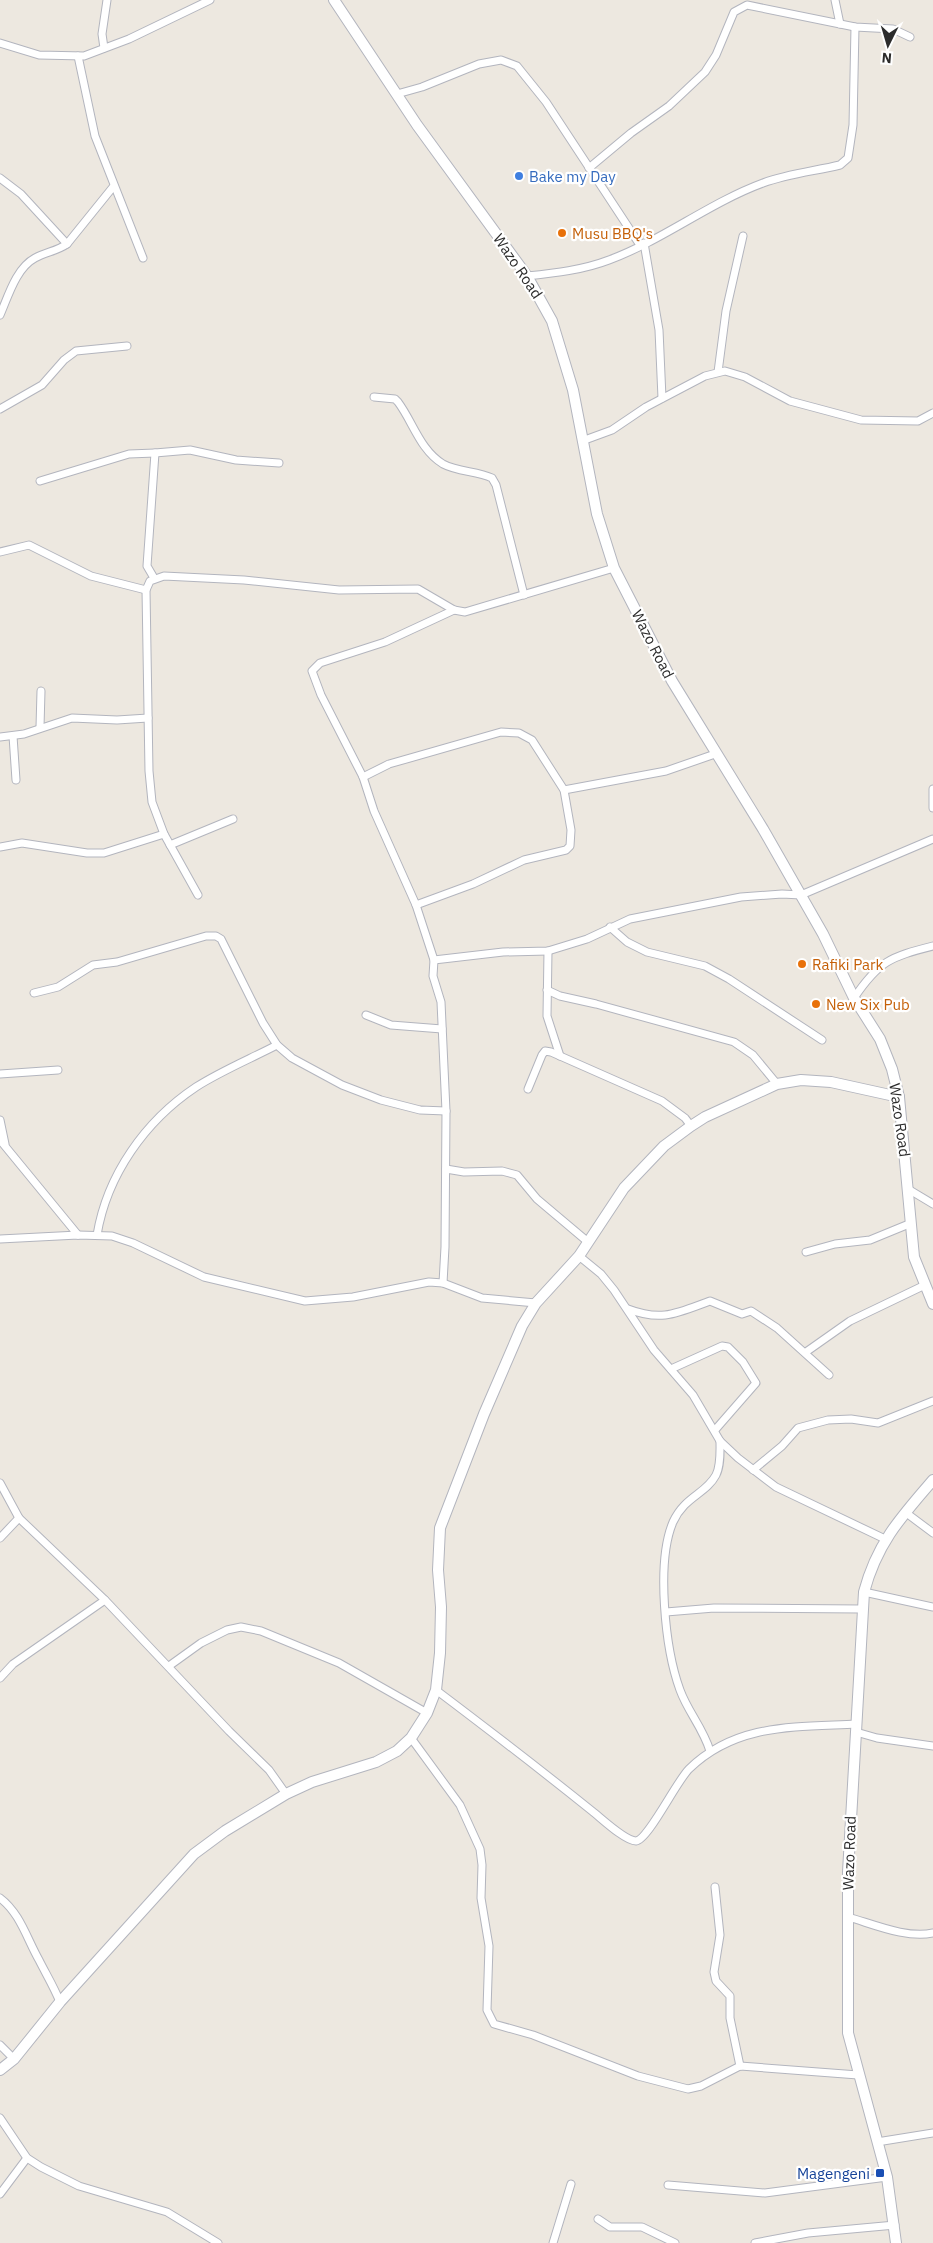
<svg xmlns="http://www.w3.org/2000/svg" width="933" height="2243" font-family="'IBM Plex Sans',sans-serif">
<rect width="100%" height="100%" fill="#ede8e0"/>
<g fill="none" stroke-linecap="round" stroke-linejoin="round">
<defs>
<g id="street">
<path d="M835,0L840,24"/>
<path d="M0,43L39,55L84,56L129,39L210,0"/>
<path d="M104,48L102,34L107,0"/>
<path d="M78,56L95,136L143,258"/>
<path d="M397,94L422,87L479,64L501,60L517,66L546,102L640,245"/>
<path d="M589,168L631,133L669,106L705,72L716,55L734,12L747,5L855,27L893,29L910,37"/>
<path d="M0,178L21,194L67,244"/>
<path d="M644,243L659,330L662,398"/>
<path d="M527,276C555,273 583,270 609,260C663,240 709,203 763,183C787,174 815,171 840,165L848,158L853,125L855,27"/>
<path d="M0,315C8,297 16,268 35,258C46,252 57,251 67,244L113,187"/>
<path d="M718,372L726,311L743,236"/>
<path d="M374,397L395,399L398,402C413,422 420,450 443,464C458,472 477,471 492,478L496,485L524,595"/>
<path d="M0,409L42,385L64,360L76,351L127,346"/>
<path d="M582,441L612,430L646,407L705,376L725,371L745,377L790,401L861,420L918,421L933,413"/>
<path d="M40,481L129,454L155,453"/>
<path d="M0,552L29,545L91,576L146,590"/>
<path d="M154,578L147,566L155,453L190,450L236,460L279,463"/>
<path d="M40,727L41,691"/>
<path d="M13,736L16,780"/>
<path d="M0,737L24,734L72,718L117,720L148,718"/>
<path d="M363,777L389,764L501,732L519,733L532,740L564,790L571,830L570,846L566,850L524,860L473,884L416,905"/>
<path d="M933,789V808"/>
<path d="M564,790L666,771L715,754"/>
<path d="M170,845L233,819"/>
<path d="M0,847L22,843L87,853H104L164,834"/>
<path d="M198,895L164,834L152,802L149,771L146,590L150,581L164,576L244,580L339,590L418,589L454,610L465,612L614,568"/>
<path d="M610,927L627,942L647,952L705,966L729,979L822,1040"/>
<path d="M548,951L547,1016L560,1056"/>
<path d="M434,960L503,952L548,951L587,939L630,919L741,897L782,894L801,895L933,839"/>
<path d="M547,990L560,996L596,1004L734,1042L753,1055L777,1084"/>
<path d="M34,993L58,987L93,965L117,962L206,936H216L221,939L263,1023L277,1045L292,1058L342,1085L381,1100L420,1110L446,1111"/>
<path d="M854,998C879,961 890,957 933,946"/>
<path d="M366,1015L391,1025L442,1029"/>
<path d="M0,1074L58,1070"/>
<path d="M528,1089L542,1055L545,1051L551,1052L662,1101L685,1118L691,1126"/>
<path d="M0,1120L5,1144"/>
<path d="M0,1140L78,1235"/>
<path d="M446,1169L464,1172L502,1171L517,1175L537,1199L588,1242"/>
<path d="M908,1189L933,1204"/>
<path d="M97,1235C107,1175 145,1121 196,1087C221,1071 250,1059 277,1045"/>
<path d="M0,1239L78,1235L112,1236L133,1243L204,1277L305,1301L353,1297L429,1282L443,1283L482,1298L536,1303"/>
<path d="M806,1252L835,1244L870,1240L909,1224"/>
<path d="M579,1256L601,1274L614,1290L654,1350L693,1395L720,1441L738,1458L776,1487L885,1539"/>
<path d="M443,1283L445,1247L446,1111L441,1002L433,976L434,960L416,905L374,811L363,777L321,695L312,671L320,663L385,642L454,610"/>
<path d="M628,1309C662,1322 677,1313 710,1301L742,1314L751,1311L777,1328L829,1375"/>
<path d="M806,1352L850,1321L925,1285"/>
<path d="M671,1369L722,1346L728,1347L743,1362L756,1383L715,1430"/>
<path d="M753,1470L782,1446L798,1428L828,1420L851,1419L878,1423L933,1401"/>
<path d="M0,1483L19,1518L105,1600L229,1731L269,1770L286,1794"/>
<path d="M905,1512L933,1533"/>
<path d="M0,1538L19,1518"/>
<path d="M864,1592L933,1607"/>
<path d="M666,1612L714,1608L861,1609"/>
<path d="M169,1666L201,1643L227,1630L241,1627L261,1631L339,1663L427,1713"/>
<path d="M0,1678L13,1664L105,1600"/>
<path d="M436,1690C489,1730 541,1770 592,1811C601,1818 625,1841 636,1841C648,1840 676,1782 689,1769C736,1723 796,1727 856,1724"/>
<path d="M856,1732L877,1738L933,1746"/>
<path d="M411,1738L460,1805L480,1849L482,1865L481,1898L489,1946L487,2010L494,2024L533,2035L638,2076L688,2089L701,2086L740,2066L858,2075"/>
<path d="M710,1751C703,1728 688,1712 680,1690C665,1649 656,1562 673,1522C685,1496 706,1494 716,1475C721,1465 720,1451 720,1441"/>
<path d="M715,1887L720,1935L714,1972L716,1981L730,1996V2018L740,2066"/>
<path d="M0,1898C20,1913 27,1939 39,1960C46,1974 54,1987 60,2002"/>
<path d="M848,1917C873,1924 907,1939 933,1933"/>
<path d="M0,2045L14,2059"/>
<path d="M0,2118L27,2158L41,2167L79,2186L167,2212L218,2243"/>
<path d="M877,2142L933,2133"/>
<path d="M668,2185L765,2193L887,2177"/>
<path d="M0,2194L27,2158"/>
<path d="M598,2219L610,2227H642L675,2243"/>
<path d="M553,2243L571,2184"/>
<path d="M755,2243L808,2233L895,2225"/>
</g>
<g id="secondary">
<path d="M334,0L417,125L527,276L552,321L573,390L597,514L614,568L672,681L763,829L823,934L854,998L880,1039L892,1069L899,1097L914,1257L933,1304"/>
<path d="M0,2070L14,2059L60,2002L194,1854L225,1831L286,1794L312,1782L376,1762L397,1751L411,1738L427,1713L436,1690L440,1653L441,1607L438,1570L440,1528L484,1414L522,1326L536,1303L579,1256L624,1188L664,1146L691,1126L705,1117L777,1084L801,1080L831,1082L899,1097"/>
<path d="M896,2243L887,2177L848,2033V1872L864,1592C877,1543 901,1517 933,1480"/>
</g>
</defs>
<use href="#street" stroke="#b3b5be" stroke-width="9"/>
<use href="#secondary" stroke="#b3b5be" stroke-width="12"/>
<use href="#street" stroke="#fff" stroke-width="7"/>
<use href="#secondary" stroke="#fff" stroke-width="10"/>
</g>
<circle fill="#3f7fe0" stroke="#fff" stroke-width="2" cx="519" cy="176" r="5"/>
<g fill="#e8710a" stroke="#fff" stroke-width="2">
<circle cx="562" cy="233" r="5"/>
<circle cx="802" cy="964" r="5"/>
<circle cx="816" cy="1004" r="5"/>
</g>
<rect fill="#1a4fb4" stroke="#fff" stroke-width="2" x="875" y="2168" width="10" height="10" rx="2.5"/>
<g text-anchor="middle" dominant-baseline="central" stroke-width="4.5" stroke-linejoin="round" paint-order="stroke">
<g font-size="15" fill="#366cbe" stroke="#fff" text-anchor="start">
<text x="529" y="176">Bake my Day</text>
</g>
<g font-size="15" fill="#c56008" stroke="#fff" text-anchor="start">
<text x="572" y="233">Musu BBQ's</text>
<text x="812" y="964">Rafiki Park</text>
<text x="826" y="1004">New Six Pub</text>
</g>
<g font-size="15" fill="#2c2c2c" stroke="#fff">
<text transform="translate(518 266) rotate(56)">Wazo Road</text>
<text transform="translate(653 644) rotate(63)">Wazo Road</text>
<text transform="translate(900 1120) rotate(82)">Wazo Road</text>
<text transform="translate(849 1853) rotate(-88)">Wazo Road</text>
</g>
<g font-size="15" fill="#164399" stroke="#fff" text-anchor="end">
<text x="870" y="2173">Magengeni</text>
</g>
</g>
<g transform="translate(888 45) rotate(185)" stroke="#ffffff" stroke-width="4" paint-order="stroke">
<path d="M0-4L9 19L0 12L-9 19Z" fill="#2c2c2c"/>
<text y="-8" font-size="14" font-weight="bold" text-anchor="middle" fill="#2c2c2c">N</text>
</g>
</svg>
